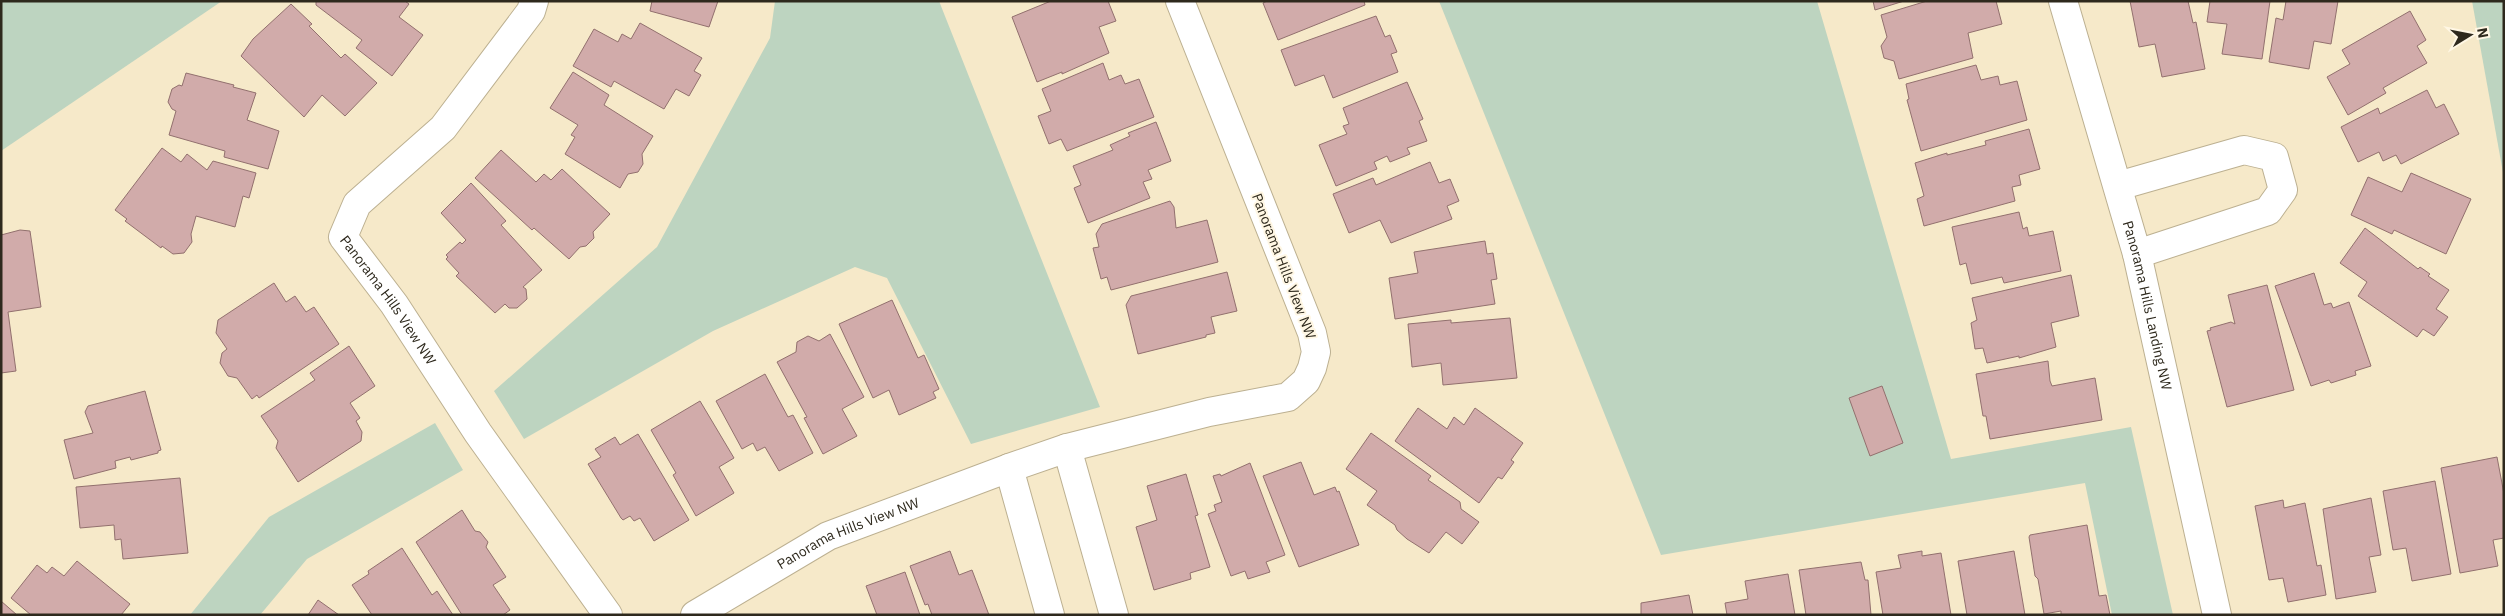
<svg xmlns="http://www.w3.org/2000/svg" width="2505" height="616" font-family="'IBM Plex Sans',sans-serif">
<rect width="100%" height="100%" fill="#f6e9c9"/>
<g fill="#bdd4c0">
<path d="M1,1H222L1,151Z"/>
<path d="M775,1H939L1100,407L971,444L887,278L855,267L713,331L524,439L494,391L657,247L770,38Z"/>
<path d="M1439,1H1817L1951,459L2131,427L2173,615H2112L2085,483L1661,555Z"/>
<path d="M2472,1H2504V178Z"/>
<path d="M435,423L463,470L307,559L260,615H190L269,517Z"/>
</g>
<g fill="#d1abaa" stroke="#92706e">
<path d="M316,1H405L409,4L399,17L423,35L392,76L356,48L362,40L316,5Z"/>
<path d="M652,1H718L709,27L650,11Z"/>
<path d="M1051,1H1108L1116,21L1099,27L1109,53L1062,74V72L1037,82L1012,17Z"/>
<path d="M1267,1H1364L1365,5L1278,40L1263,3Z"/>
<path d="M1873,1H1904L1875,10Z"/>
<path d="M1927,1H1996L2002,24L1968,33L1973,58L1899,79L1894,61L1884,58L1881,46L1887,37L1881,15Z"/>
<path d="M2130,1H2188L2193,23L2196,22L2205,69L2162,77L2155,44L2139,47Z"/>
<path d="M2210,1H2270L2262,59L2222,54L2227,24L2207,22Z"/>
<path d="M2286,1H2338L2331,44L2314,41L2309,69L2269,62L2276,18L2283,20Z"/>
<path d="M291,4L312,24L309,26L341,58L345,54L377,83L345,116L322,95L304,117L241,56L253,39Z"/>
<path d="M2410,11L2426,40L2417,46L2427,63L2383,88L2386,93L2348,115L2327,77L2350,64L2342,50Z"/>
<path d="M1376,16L1385,37L1390,35L1397,52L1391,54L1398,72L1333,98L1324,75L1295,86L1281,50Z"/>
<path d="M640,23L702,58L694,71L701,75L689,96L676,89L664,109L614,81L611,87L573,66L594,29L618,42L622,34L631,39Z"/>
<path d="M1103,63L1109,80L1121,75L1125,84L1139,79L1154,117L1067,151L1061,139L1049,144L1038,116L1051,111L1042,89Z"/>
<path d="M1976,65L1981,80L1998,76L2000,85L2017,81L2027,120L1921,151L1907,100L1909,99L1906,84Z"/>
<path d="M573,72L609,95L604,105L653,136L642,154L643,164L638,172L628,174L620,188L565,154L575,137L571,135L578,125L550,108Z"/>
<path d="M186,73L234,85L233,87L256,93L247,120L279,131L268,169L224,157L225,151L169,135L176,111L172,109L168,102L172,89L179,85L182,86Z"/>
<path d="M1407,82L1423,119L1419,121L1427,141L1407,148L1410,154L1390,162L1387,156L1374,162L1377,169L1336,186L1319,145L1347,134L1343,126L1349,124L1343,108Z"/>
<path d="M2427,90L2436,108L2444,104L2459,134L2401,164L2396,155L2383,161L2379,152L2358,162L2341,127L2378,108L2380,114Z"/>
<path d="M1156,122L1171,161L1148,170L1152,179L1143,182L1150,198L1088,223L1074,188L1081,185L1073,166L1113,150L1110,145L1130,136L1128,133Z"/>
<path d="M2029,129L2040,169L2019,175L2021,185L2012,187L2015,201L1924,226L1917,199L1924,196L1915,163L1947,153V155L1986,145L1985,141Z"/>
<path d="M162,148L181,162L187,154L207,170L213,161L256,173L249,198L243,196L235,227L196,216L191,234L192,242L184,253L173,254L162,246L161,248L125,221L127,219L115,210Z"/>
<path d="M501,150L536,182L544,174L551,180L562,169L610,214L593,232L594,238L586,246L580,247L569,259L534,228L532,230L475,178Z"/>
<path d="M1430,162L1439,183L1450,179L1459,201L1447,206L1452,219L1391,243L1380,220L1349,233L1333,194L1373,178L1376,185Z"/>
<path d="M2411,173L2471,199L2446,254L2394,230L2392,234L2351,215L2368,177L2402,192Z"/>
<path d="M471,183L506,221L501,225L542,270L523,287L526,289L527,299L517,308H509L505,304L495,313L456,276L459,273L446,259L448,257L446,255L460,242L462,244L466,240L441,213Z"/>
<path d="M1170,201L1174,207L1176,228L1207,220L1218,262L1111,290L1107,277L1101,279L1093,248L1099,247L1096,234L1102,224Z"/>
<path d="M2019,212L2023,229L2027,227L2029,236L2053,231L2061,271L2004,283L2002,277L1971,284L1966,263L1960,265L1952,227Z"/>
<path d="M2365,228L2418,269L2420,267L2430,274L2428,276L2449,290L2436,309L2448,317L2434,336L2423,329L2417,337L2358,296L2367,282L2340,263Z"/>
<path d="M20,230L30,231L41,307L8,312L16,371L1,373V235Z"/>
<path d="M1485,241L1487,254L1493,253L1497,279L1491,280L1495,304L1395,319L1389,278L1418,273L1414,252Z"/>
<path d="M1227,272L1237,311L1211,317L1215,333L1206,335V337L1138,354L1126,305L1131,296Z"/>
<path d="M2314,273L2324,305L2331,303L2333,308L2349,302L2371,366L2355,371L2356,375L2331,383L2329,380L2311,386L2275,286Z"/>
<path d="M2071,275L2079,316L2051,323L2056,347L2019,358V356L1987,363L1983,348L1975,349L1971,323L1977,320L1972,298Z"/>
<path d="M274,283L286,302L295,296L306,312L314,307L339,344L259,398L257,395L252,399L237,378L228,376L220,363L222,353L227,349L216,333L218,320Z"/>
<path d="M2267,285L2294,390L2227,407L2207,331L2211,330L2210,328L2231,322L2235,324L2228,295Z"/>
<path d="M892,300L918,358L924,355L939,389L933,392L936,398L899,415L889,390L873,398L839,324Z"/>
<path d="M1510,318L1517,378L1443,385L1441,363L1412,367L1408,324L1451,320V323Z"/>
<path d="M830,334L864,397L842,409L857,436L823,454L804,418L807,417L777,362L796,352L797,342L808,336L819,341Z"/>
<path d="M349,346L375,386L350,403L360,418L356,421L362,432L361,441L298,482L276,448L278,441L261,416L315,380L310,373Z"/>
<path d="M2048,361L2050,381L2052,386L2095,378L2102,420L1990,439L1986,416H1983L1976,374Z"/>
<path d="M765,374L788,417L793,415L813,453L779,471L765,447L757,451L753,443L742,449L716,401Z"/>
<path d="M1882,386L1903,443L1870,456L1849,398Z"/>
<path d="M145,391L161,450L158,451V453L131,460L130,457L115,461L116,468L74,479L64,440L93,433L85,412L88,406Z"/>
<path d="M700,401L734,458L719,467L734,493L696,516L673,475L676,473L651,430Z"/>
<path d="M1418,408L1447,429L1454,417L1464,425L1475,408L1523,443L1511,460L1514,462L1502,479L1498,477L1479,503L1395,441Z"/>
<path d="M1371,433L1431,476L1428,480L1460,502L1461,509L1479,522L1462,544L1446,532L1429,553L1407,539L1397,530L1395,525L1367,505L1377,491L1346,469Z"/>
<path d="M638,434L689,520L654,541L640,518L634,521L630,516L623,520L621,518L588,464L601,457L595,449L615,437L620,445Z"/>
<path d="M2497,457L2504,494V538L2493,540L2498,566L2460,573L2441,468Z"/>
<path d="M1301,462L1314,495L1335,487L1337,492L1339,491L1359,545L1299,567L1263,476Z"/>
<path d="M1250,463L1285,555L1266,562L1270,572L1248,579L1245,571L1231,576L1208,514L1216,511L1214,505L1222,502L1213,476L1220,474L1221,476Z"/>
<path d="M1186,474L1198,515L1195,516L1210,567L1190,573L1191,579L1154,590L1136,527L1157,520L1147,486Z"/>
<path d="M180,478L188,553L123,559L121,539L115,540L114,525L80,528L76,487Z"/>
<path d="M2435,481L2451,574L2412,581L2406,548L2393,550L2383,491Z"/>
<path d="M2371,498L2381,555L2369,557L2376,592L2336,599L2323,509Z"/>
<path d="M2283,500L2284,508L2305,503L2317,566L2321,565L2326,595L2288,602L2283,578L2269,580L2255,506Z"/>
<path d="M462,510L475,531L480,532L488,542L486,547L506,577L493,585L510,610L503,615H462L416,542Z"/>
<path d="M2087,525L2099,596L2106,595L2110,615H2061V611L2044,614L2038,579L2035,576L2029,537L2030,535Z"/>
<path d="M402,548L432,595L437,591L453,615H372L352,585L369,574L368,571Z"/>
<path d="M950,551L959,575L972,570L989,615H932L928,604L925,605L910,566Z"/>
<path d="M1922,551V556L1941,553L1951,615H1883L1876,572L1901,568L1898,555Z"/>
<path d="M2014,551L2025,615H1967L1958,561Z"/>
<path d="M77,561L130,604L121,615H31L11,598L37,565L47,573L52,567L64,576Z"/>
<path d="M1861,562L1865,580H1868L1871,615H1806L1799,570Z"/>
<path d="M905,572L920,615H877L866,586Z"/>
<path d="M1788,574L1795,615H1727L1725,603L1748,599L1745,581Z"/>
<path d="M1689,595L1693,615H1641V603Z"/>
<path d="M318,600L339,615H308Z"/>
<path d="M1,601L17,615H1Z"/>
</g>
<g fill="none" stroke-linecap="round" stroke-linejoin="round">
<defs>
<g id="street">
<path id="s1" d="M534,1L531,11L443,128L357,204L343,237L394,304L478,433L608,615"/>
<path id="s2" d="M2063,1L2137,254L2217,615"/>
<path d="M2118,186L2244,150L2274,157L2283,190L2268,211L2137,254"/>
<path d="M1067,448L1114,615"/>
<path d="M1009,468L1050,615"/>
<path id="s3" d="M695,615L828,536L1009,468L1067,448L1209,412L1288,397L1306,381L1312,368L1316,352L1312,333L1180,1"/>
</g>
</defs>
<use href="#street" stroke="#bcb091" stroke-width="30"/>
<use href="#street" stroke="#fff" stroke-width="28"/>
</g>
<g text-anchor="middle" dominant-baseline="central" stroke-width="4" stroke-linejoin="round" paint-order="stroke">
<g font-size="14" fill="#2e291d" stroke="#fff7e4">
<text transform="translate(1284 266) rotate(69)">Panorama Hills View NW</text>
<text stroke="none"><textPath href="#s1" startOffset="385">Panorama Hills View NW</textPath></text>
<text stroke="none"><textPath href="#s2" startOffset="316">Panorama Hills Landing NW</textPath></text>
<text stroke="none"><textPath href="#s3" startOffset="174">Panorama Hills View NW</textPath></text>
</g>
</g>
<rect width="2505" height="616" fill="none" stroke="#2e291d" stroke-width="5"/>
<g transform="translate(2470 35) rotate(80)" stroke="#fff7e4" stroke-width="4" paint-order="stroke">
<path d="M0-4L9 19L0 12L-9 19Z" fill="#2e291d"/>
<text y="-8" font-size="14" font-weight="bold" text-anchor="middle" fill="#2e291d">N</text>
</g>
</svg>
